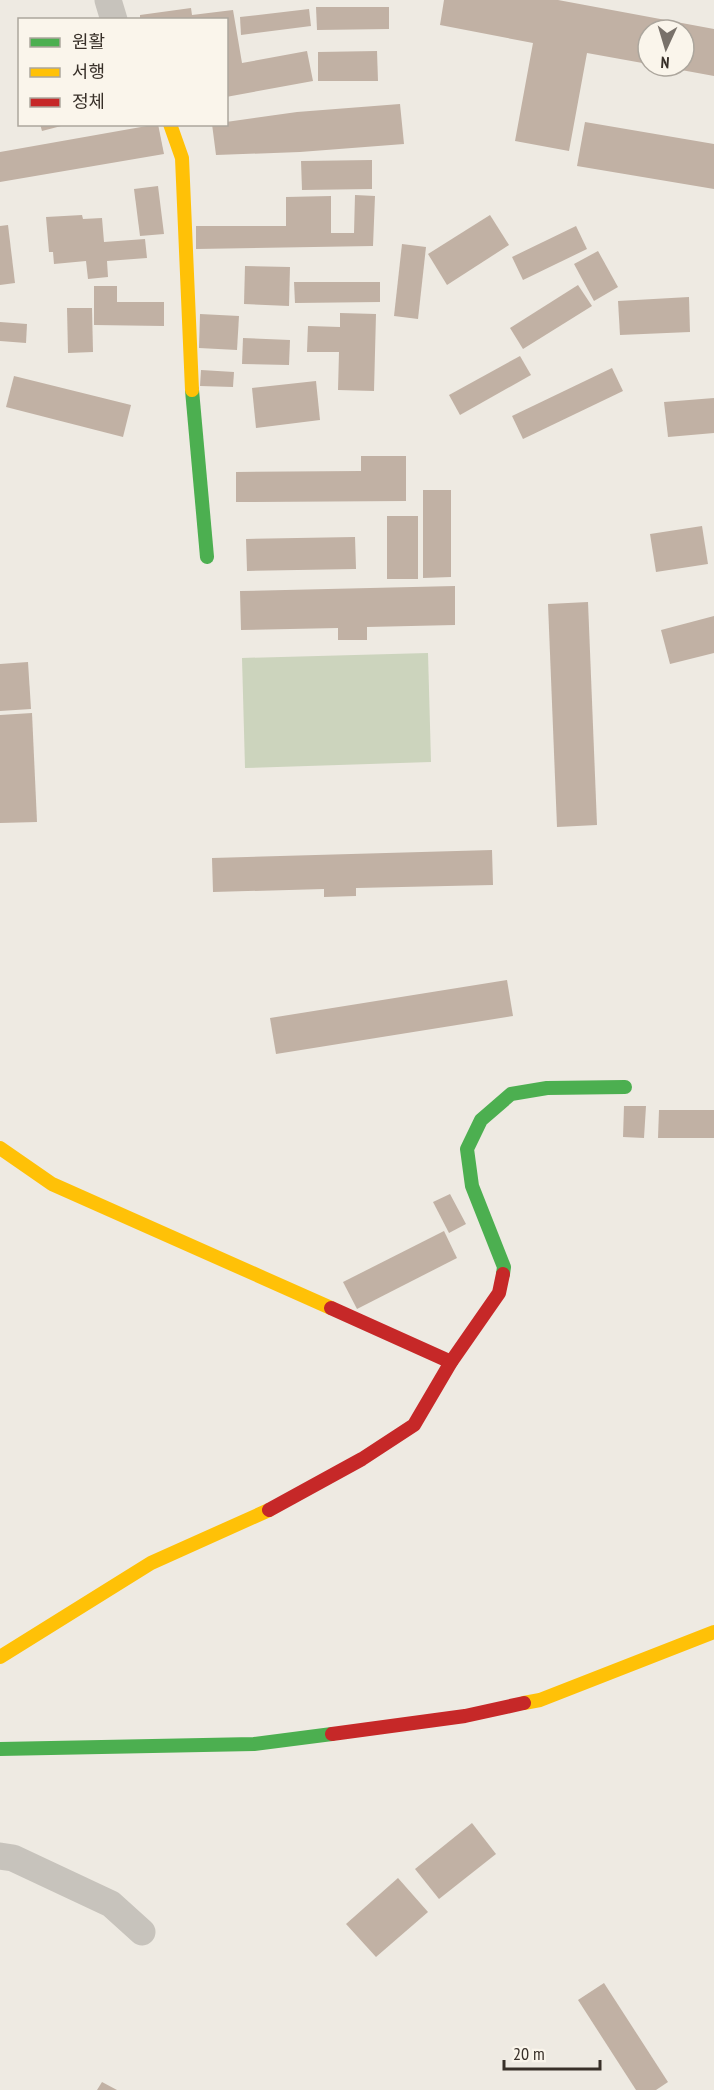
<svg xmlns="http://www.w3.org/2000/svg" width="714" height="2090" font-family="'PT Sans Narrow','Noto Sans KR',sans-serif">
<rect width="100%" height="100%" fill="#eeeae2"/>
<path fill="#ccd4bd" d="M428,653L431,762L245,768L242,658Z"/>
<g fill="#c1b1a4">
<path d="M444,0H558L714,29V76L665,67L684,66V30H648V64L587,53L569,151L515,141L533,43L440,25Z"/>
<path d="M316,7H389V29L317,30Z"/>
<path d="M191,8L192,15L233,10L242,63L307,51L313,81L226,97V20H140V15Z"/>
<path d="M309,9L311,26L241,35L240,17Z"/>
<path d="M377,51L378,81H318V52Z"/>
<path d="M400,104L404,144L300,152L216,155L212,124H226V122L297,112Z"/>
<path d="M585,122L714,144V189L577,166Z"/>
<path d="M40,124H65V125L42,131Z"/>
<path d="M158,124L164,154L0,182V152Z"/>
<path d="M372,160V189L302,190L301,161Z"/>
<path d="M158,186L164,234L140,236L134,189Z"/>
<path d="M355,195L375,196L373,246L196,249V226H286V197L331,196V233H354Z"/>
<path d="M82,215L83,219L102,218L104,242L145,239L147,258L107,261L108,277L88,279L86,261L54,264L53,252H49L46,217Z"/>
<path d="M490,215L509,245L447,285L428,254Z"/>
<path d="M8,225L15,283L0,285V226Z"/>
<path d="M576,226L587,249L523,280L512,257Z"/>
<path d="M402,244L426,247L418,319L394,316Z"/>
<path d="M598,251L618,287L594,301L574,264Z"/>
<path d="M245,266L290,267L289,306L244,304Z"/>
<path d="M294,282H380V302L295,303Z"/>
<path d="M578,285L592,306L523,349L510,328Z"/>
<path d="M94,286H117V302H164V326L94,325Z"/>
<path d="M689,297L690,332L620,335L618,301Z"/>
<path d="M67,308H92L93,352L68,353Z"/>
<path d="M340,313L376,314L374,391L338,390L339,352H307L308,326L340,327Z"/>
<path d="M200,314L239,316L237,350L199,348Z"/>
<path d="M0,322L27,324L26,343L0,341Z"/>
<path d="M243,338L290,340L289,365L242,364Z"/>
<path d="M520,356L531,375L460,415L449,395Z"/>
<path d="M612,368L623,391L523,439L512,416Z"/>
<path d="M201,370L234,372L233,387L200,386Z"/>
<path d="M14,376L131,405L123,437L6,407Z"/>
<path d="M316,381L320,420L256,428L252,388Z"/>
<path d="M714,398V433L668,437L664,402Z"/>
<path d="M361,456H406V501L236,502V472L361,471Z"/>
<path d="M423,490H451V577L423,578Z"/>
<rect x="387" y="516" width="31" height="63"/>
<path d="M702,526L708,564L656,572L650,534Z"/>
<path d="M355,537L356,569L247,571L246,539Z"/>
<path d="M455,586V625L367,627V640H338V628L241,630L240,591Z"/>
<path d="M588,602L597,825L557,827L548,604Z"/>
<path d="M714,616V653L670,664L661,630Z"/>
<path d="M28,662L31,709L0,711V664Z"/>
<path d="M32,713L37,822L0,823V715Z"/>
<path d="M492,850L493,885L356,888V896L324,897V889L213,892L212,858Z"/>
<path d="M507,980L513,1016L276,1054L270,1018Z"/>
<path d="M624,1106H646L644,1138L623,1137Z"/>
<path d="M659,1110H714V1138H658Z"/>
<path d="M450,1194L466,1224L449,1233L433,1202Z"/>
<path d="M444,1231L457,1258L357,1309L343,1282Z"/>
<path d="M472,1823L496,1854L439,1899L415,1869Z"/>
<path d="M398,1878L428,1912L376,1957L346,1924Z"/>
<path d="M604,1983L668,2082L656,2090H636L578,2000Z"/>
<path d="M102,2082L117,2090H97Z"/>
</g>
<g fill="none" stroke-linecap="round" stroke-linejoin="round">
<g stroke="#c7c3bc" stroke-width="27">
<path d="M108,0L114,20"/>
<path d="M0,1856L13,1858L111,1904L142,1932"/>
</g>
<g stroke="#4caf50" stroke-width="14">
<path d="M192,390L207,557"/>
<path d="M503,1274L504,1267L472,1186L467,1149L481,1120L511,1094L547,1088L625,1087"/>
<path d="M0,1749L254,1744L332,1734"/>
</g>
<g stroke="#ffc107" stroke-width="14">
<path d="M170,124L182,158L192,390"/>
<path d="M0,1148L52,1184L331,1308"/>
<path d="M0,1657L151,1563L269,1510"/>
<path d="M524,1703L540,1700L714,1632"/>
</g>
<g stroke="#c62828" stroke-width="14">
<path d="M331,1308L451,1362"/>
<path d="M269,1510L362,1459L414,1425L451,1362L499,1293L503,1274"/>
<path d="M332,1734L465,1716L524,1703"/>
</g>
</g>
<rect x="18" y="18" width="210" height="108" fill="#faf5eb" stroke="#aca69d" stroke-width="1.5"/>
<rect x="30" y="38" width="30" height="9" fill="#4caf50" stroke="#aca69d" stroke-width="1.5"/>
<text x="72" y="48" font-size="18" fill="#383029">원활</text>
<rect x="30" y="68" width="30" height="9" fill="#ffc107" stroke="#aca69d" stroke-width="1.5"/>
<text x="72" y="78" font-size="18" fill="#383029">서행</text>
<rect x="30" y="98" width="30" height="9" fill="#c62828" stroke="#aca69d" stroke-width="1.5"/>
<text x="72" y="108" font-size="18" fill="#383029">정체</text>
<g transform="translate(666 48) rotate(184)"><circle r="28" fill="#faf5eb" stroke="#aca69d" stroke-width="1.5"/>
<path d="M0-4.5L10 22L0 15L-10 22Z" fill="#78716a"/>
<text y="-9" font-size="16" font-weight="bold" text-anchor="middle" fill="#383029">N</text>
</g>
<path d="M504 2060v9h96v-9" fill="none" stroke="#383029" stroke-width="3"/>
<text x="513" y="2060" font-size="18" fill="#383029" stroke="#faf5eb" stroke-width="4.5" paint-order="stroke">20 m</text>
</svg>
